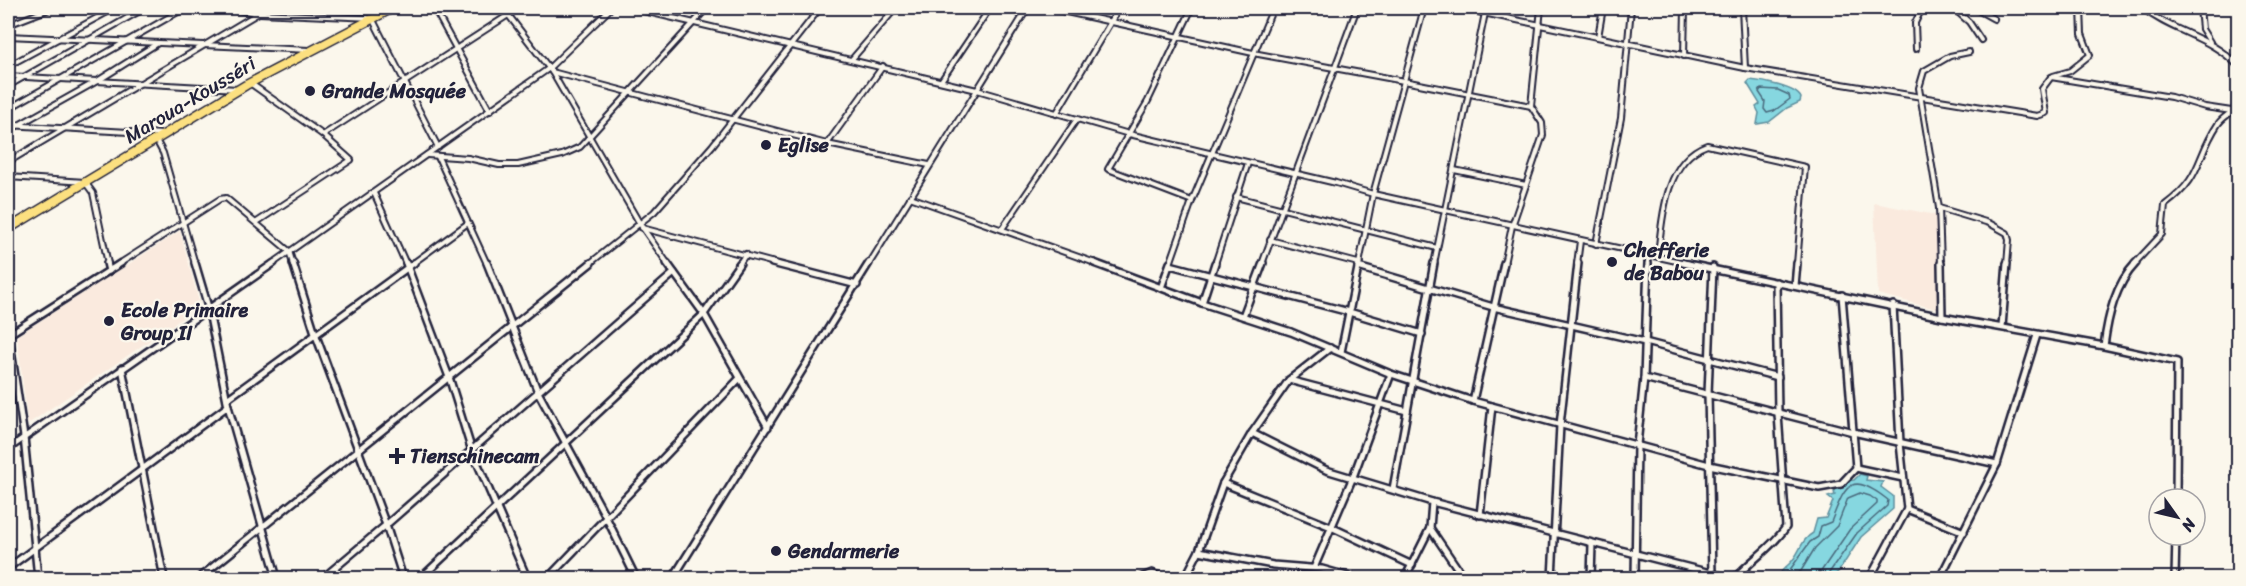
<svg xmlns="http://www.w3.org/2000/svg" width="2246" height="586" font-family="Sriracha,sans-serif">
<rect width="100%" height="100%" fill="#fbf7ec"/>
<filter id="ink" filterUnits="userSpaceOnUse"><feTurbulence type="fractalNoise" baseFrequency=".0167" numOctaves="2"/><feDisplacementMap in="SourceGraphic" scale="12" xChannelSelector="R" yChannelSelector="G"/><feConvolveMatrix kernelMatrix="1 2 1 2 8 2 1 2 1" color-interpolation-filters="sRGB"/></filter>
<g filter="url(#ink)">
<g fill="#faeade">
<path d="M1874,203L1936,215L1940,310L1878,294Z"/>
<path d="M180,231L200,306L28,424L17,336Z"/>
</g>
<g fill="#86d7e0" stroke="#5e8f9e" stroke-width="1.5">
<path d="M1750,80C1762,81 1796,87 1801,98L1800,102L1787,108L1769,122L1757,124L1759,113L1756,107L1760,104L1747,83Z"/>
<path d="M1860,474L1867,476L1866,480L1883,482L1881,487L1893,496V509L1861,537L1839,571L1831,578H1777C1781,571 1783,569 1789,564C1800,555 1800,540 1813,533L1817,519L1826,518L1833,501L1828,497L1835,495L1834,492L1842,481L1854,480Z"/>
</g>
<g fill="none" stroke-linecap="round" stroke-linejoin="round">
<g stroke="#4a6a7d" stroke-width="1.5">
<path d="M1761,89L1778,90L1789,95L1790,99L1774,111L1767,113L1764,109L1765,101L1759,92Z"/>
<path d="M1784,578L1810,542L1818,537L1821,526L1831,522C1845,487 1849,469 1888,500L1887,506L1857,533L1829,573L1828,578"/>
<path d="M1792,578L1801,571L1815,548L1837,526L1848,498L1860,493L1870,496L1877,501V504L1850,529L1822,570L1820,578"/>
</g>
<defs>
<g id="street-far1">
<path d="M217,8L259,13L372,18L438,147"/>
<path d="M434,8L490,111"/>
<path d="M503,8L552,72L827,144L929,165"/>
<path d="M631,8L977,90L1129,134L1336,183L1373,194L1690,264"/>
<path d="M1003,8L1023,15"/>
<path d="M1048,8L1253,53L1404,81L1373,194L1359,264"/>
<path d="M1192,8L1148,101L1108,169L1192,201"/>
<path d="M1424,8L1404,81L1531,106L1541,8"/>
<path d="M1459,8L1745,68L2037,116L2046,113L2042,89L2051,77L2171,97L2205,107L2238,112"/>
<path d="M1742,8L1745,68"/>
<path d="M1953,8L1969,22L1981,40"/>
<path d="M1974,8L1994,19"/>
<path d="M2142,8C2172,32 2212,37 2238,66"/>
<path d="M2200,8L2202,29L2210,42"/>
<path d="M8,25L52,8"/>
<path d="M8,36L309,50"/>
<path d="M1598,37L1603,8"/>
<path d="M1916,49L1915,23L1922,8"/>
<path d="M1684,56L1685,8"/>
<path d="M852,59L896,8"/>
<path d="M8,66L115,8"/>
<path d="M552,72L640,224L668,264"/>
<path d="M8,76L238,89"/>
<path d="M2053,76L2070,71L2090,55L2082,34L2081,8"/>
<path d="M941,81L990,8"/>
<path d="M250,83L323,135L351,160L257,222"/>
<path d="M8,86L145,8"/>
<path d="M8,109L185,8"/>
<path d="M1056,114L1119,8"/>
<path d="M8,125L163,134"/>
<path d="M8,131L99,80L158,43"/>
<path d="M323,135L519,8"/>
<path d="M156,140L163,153L195,264"/>
<path d="M827,144L883,66"/>
<path d="M427,155L468,158L499,165H518L562,155L580,147L707,8"/>
<path d="M438,157L487,264"/>
<path d="M8,162L267,8"/>
<path d="M1454,170L1526,185"/>
<path d="M8,177L85,182L93,193L108,264"/>
<path d="M374,193L406,264"/>
<path d="M910,197L1098,264"/>
<path d="M1236,197L1437,248"/>
<path d="M1939,208L1989,223L2007,233L2009,240L2007,264"/>
<path d="M642,228L778,264"/>
<path d="M1002,229L1077,119"/>
<path d="M1270,240L1358,263"/>
<path d="M1596,244L1621,118L1631,8"/>
<path d="M1658,256C1662,218 1665,160 1707,145L1805,167L1797,264"/>
<path d="M119,264L220,199L226,198L289,251L293,264"/>
<path d="M272,264L548,69L611,8"/>
<path d="M412,264L468,223"/>
<path d="M589,264L654,212L712,146L820,8"/>
<path d="M739,264L746,254"/>
<path d="M869,264L1028,8"/>
<path d="M1170,264L1192,201L1273,8"/>
<path d="M1215,264L1248,163"/>
<path d="M1262,264L1357,8"/>
<path d="M1434,264L1486,8"/>
<path d="M1504,264L1512,226L1543,135L1542,123L1531,106"/>
<path d="M1577,264L1580,241"/>
<path d="M1648,264V255"/>
<path d="M1941,264L1939,208L1919,88L1924,71L1950,56L1969,52"/>
<path d="M2134,264L2162,234L2165,205C2203,177 2195,159 2218,124C2225,114 2235,114 2238,100"/>
</g>
<g id="street">
<path d="M107,263L109,271"/>
<path d="M195,263L208,307L228,406L277,578"/>
<path d="M293,263L315,333L386,525L323,578"/>
<path d="M406,263L449,377L471,448L527,578"/>
<path d="M487,263L538,392L606,517L636,578"/>
<path d="M667,263L704,314L768,427"/>
<path d="M772,263L857,285"/>
<path d="M1094,263L1202,303L1291,332L1391,374L1473,401L1709,465L1819,488L1841,484L1856,468L1842,295"/>
<path d="M1683,263L1942,317L2104,346L2177,362L2176,499"/>
<path d="M1941,263L1942,317"/>
<path d="M1170,265L1349,312L1422,334"/>
<path d="M1358,267L1493,307L1645,342L1778,377"/>
<path d="M1795,286L1797,263"/>
<path d="M1161,288L1170,263"/>
<path d="M1202,303L1215,263"/>
<path d="M1243,316L1263,263"/>
<path d="M2002,327L2007,263"/>
<path d="M8,330L24,437L38,578"/>
<path d="M8,335L121,263"/>
<path d="M2104,346C2108,316 2115,285 2136,263"/>
<path d="M1330,348L1289,380L1252,433L1326,470L1432,502L1730,578"/>
<path d="M1341,352L1359,263"/>
<path d="M122,368L164,578"/>
<path d="M1644,378L1853,432L1997,464L2037,335"/>
<path d="M1289,380L1407,411"/>
<path d="M227,399L414,263"/>
<path d="M1473,401L1504,263"/>
<path d="M1252,433L1223,483L1331,527L1412,565"/>
<path d="M8,449L274,263"/>
<path d="M1856,468L1903,478"/>
<path d="M1393,489L1434,263"/>
<path d="M1907,509L1964,532"/>
<path d="M1480,515L1492,406"/>
<path d="M1430,528L1464,578"/>
<path d="M1199,551L1273,565L1322,569L1354,578"/>
<path d="M8,568L228,406"/>
<path d="M1314,568L1353,477L1391,374"/>
<path d="M1712,574L1708,394L1713,267"/>
<path d="M199,578L591,263"/>
<path d="M403,578L386,525L674,273"/>
<path d="M421,578L704,314L740,263"/>
<path d="M548,578L739,379"/>
<path d="M673,578L869,263"/>
<path d="M1140,578L1152,573L1163,578"/>
<path d="M1185,578L1199,551L1223,483"/>
<path d="M1405,578L1430,528L1432,502"/>
<path d="M1552,578L1560,425L1578,263"/>
<path d="M1591,578L1592,544"/>
<path d="M1635,578L1637,445L1644,378L1648,263"/>
<path d="M1735,578C1752,559 1772,548 1786,527L1778,414L1776,282"/>
<path d="M1870,578L1907,509L1900,443L1893,305"/>
<path d="M1940,578L1997,464"/>
<path d="M2175,578L2176,535"/>
</g>
<path id="highway" d="M8,229L246,85L393,8"/>
</defs>
<use href="#street-far1" stroke="#22223b" stroke-width="8"/>
<use href="#street" stroke="#22223b" stroke-width="10"/>
<use href="#highway" stroke="#22223b" stroke-width="11"/>
<use href="#street-far1" stroke="#fbf7ec" stroke-width="4"/>
<use href="#street" stroke="#fbf7ec" stroke-width="5"/>
<use href="#highway" stroke="#fce080" stroke-width="8"/>
</g>
</g>
<g fill="#22223b" stroke="#fbf7ec" stroke-width="2">
<circle cx="310" cy="91" r="6"/>
<circle cx="766" cy="145" r="6"/>
<circle cx="1612" cy="262" r="6"/>
<circle cx="109" cy="321" r="6"/>
<path d="M394 447h6v6h6v6h-6v6h-6v-6h-6v-6h6z"/>
<circle cx="776" cy="551" r="6"/>
</g>
<g text-anchor="middle" dominant-baseline="central" stroke-width="4.5" stroke-linejoin="round" paint-order="stroke">
<g font-size="20" font-weight="bold" fill="#22223b" stroke="#fbf7ec" text-anchor="start">
<text x="322" y="91">Grande Mosquée</text>
<text x="778" y="145">Eglise</text>
<text x="1624" y="250">Chefferie<tspan x="1624" dy="23">de Babou</tspan></text>
<text x="121" y="310">Ecole Primaire<tspan x="121" dy="23">Group II</tspan></text>
<text x="410" y="456">Tienschinecam</text>
<text x="788" y="551">Gendarmerie</text>
</g>
<g font-size="20" fill="#22223b" stroke="#fbf7ec">
<text transform="translate(190 100) rotate(-31)">Maroua-Kousséri</text>
</g>
</g>
<rect width="2246" height="586" fill="none" stroke="#fbf7ec" stroke-width="30"/>
<rect x="15" y="15" width="2216" height="556" fill="none" stroke="#22223b" stroke-width="2" filter="url(#ink)"/>
<g transform="translate(2177 517) rotate(124)"><circle r="28" fill="#fbf7ec" stroke="#a4a2a5" stroke-width="1.5"/>
<path d="M0-4.5L10 22L0 15L-10 22Z" fill="#22223b"/>
<text y="-9" font-size="16" font-weight="bold" text-anchor="middle" fill="#22223b">N</text>
</g>
</svg>
